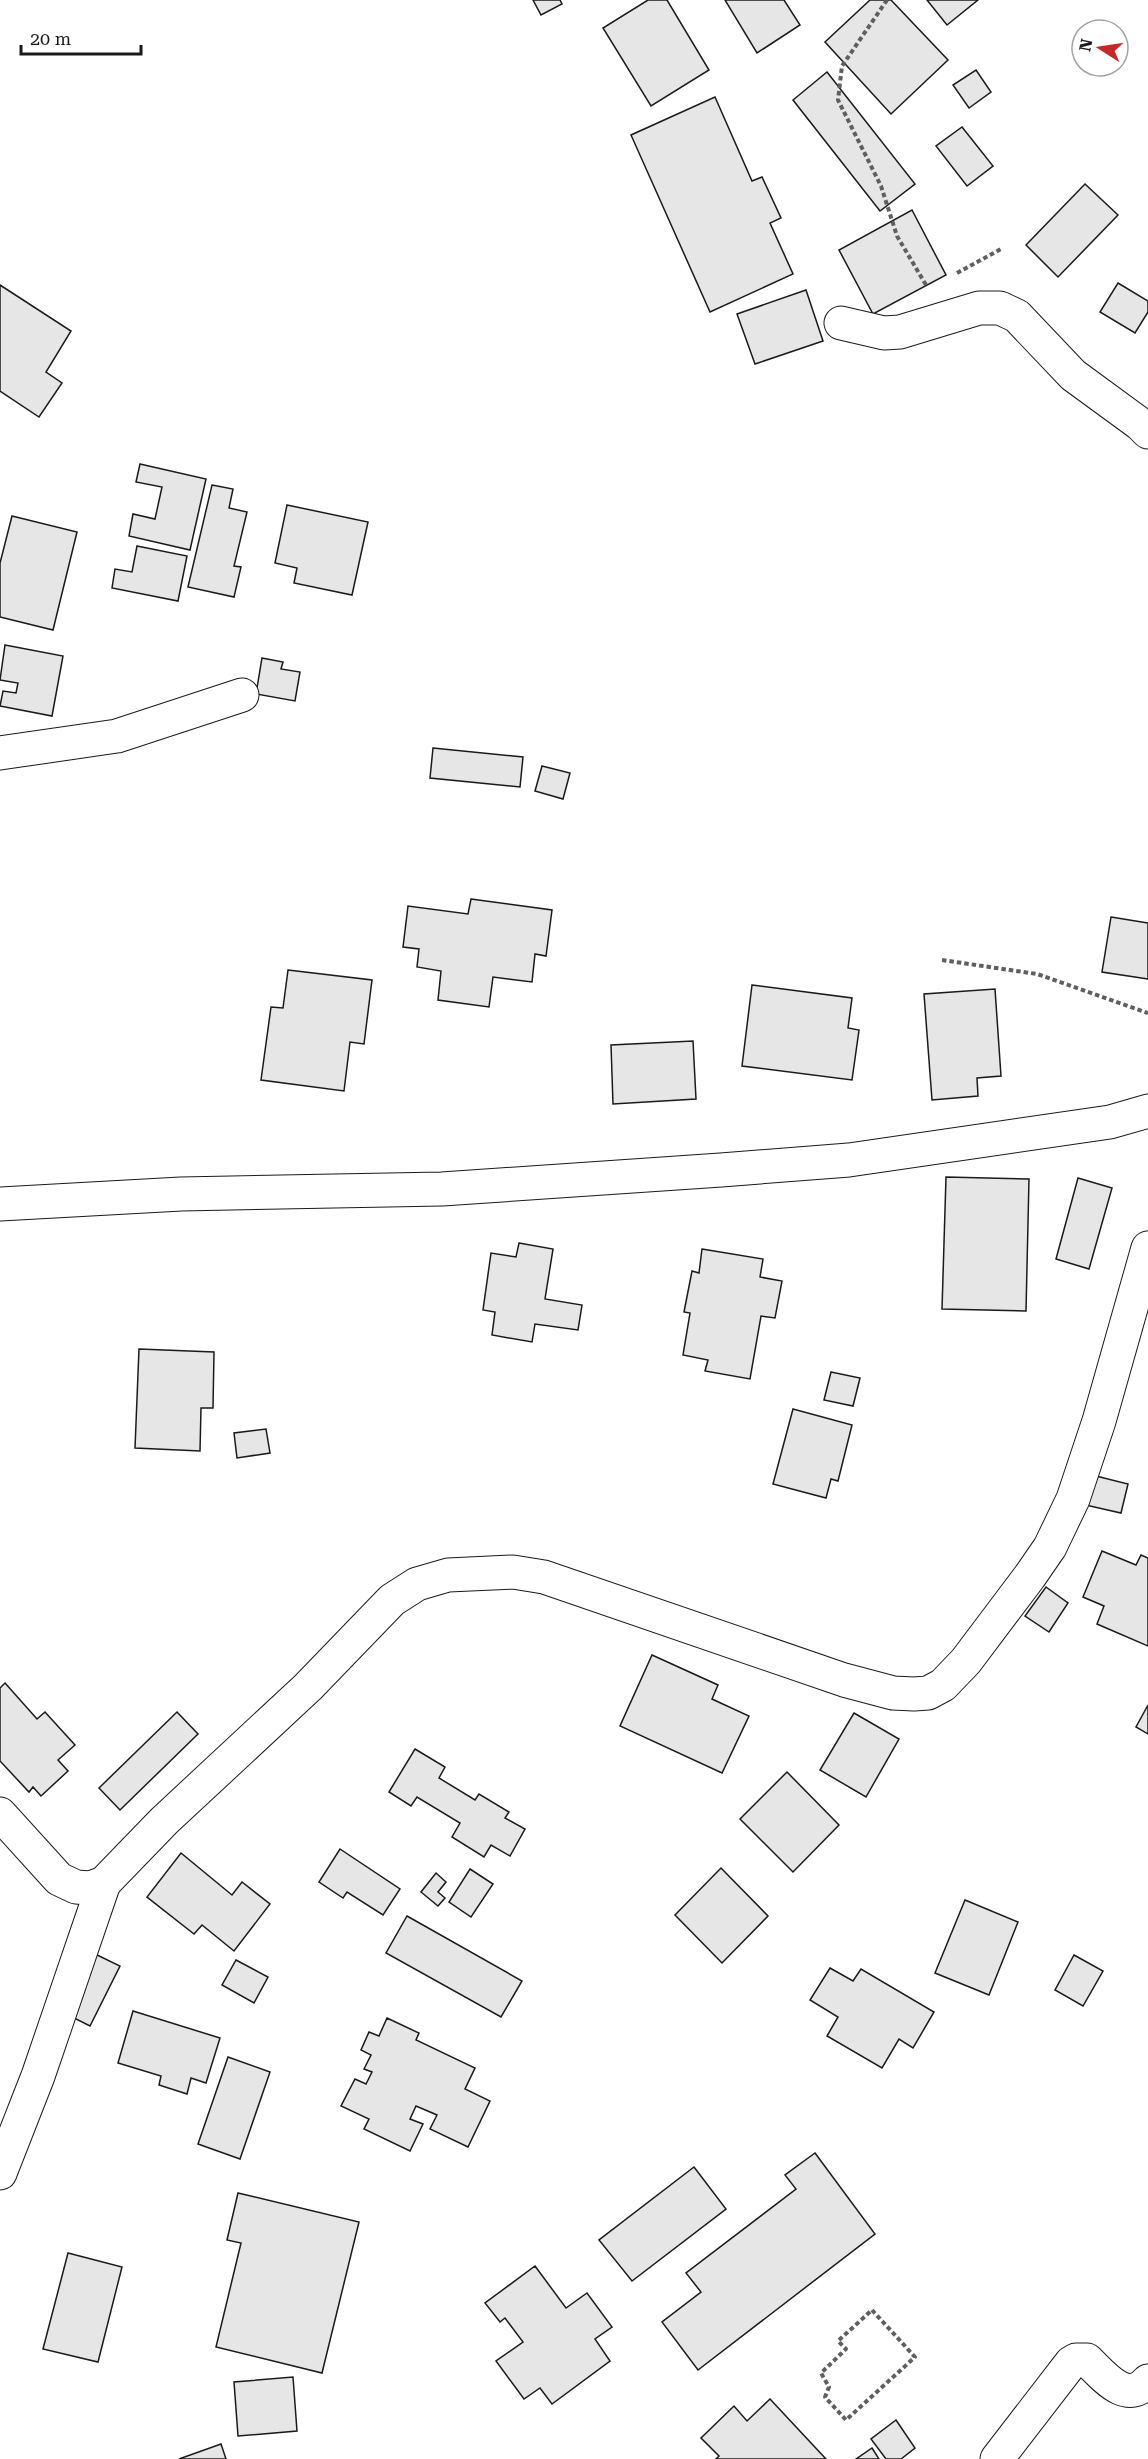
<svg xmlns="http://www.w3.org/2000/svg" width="1148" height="2459" font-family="'Roboto Serif',serif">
<rect width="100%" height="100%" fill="#fff"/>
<g fill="#e6e6e6" stroke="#1a1a1a" stroke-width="1.5">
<path d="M533,0H560L562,4L541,15Z"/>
<path d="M648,0H667L709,70L651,106L603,28Z"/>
<path d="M725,0H784L800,25L757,53Z"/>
<path d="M870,0H891L948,60L891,114L825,42Z"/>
<path d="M927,0H978L947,25Z"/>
<path d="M976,70L991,92L969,108L953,85Z"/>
<path d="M827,72L915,184L880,211L793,100Z"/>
<path d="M715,97L752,181L762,177L781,218L770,223L793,274L710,312L631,135Z"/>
<path d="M962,127L993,166L967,186L936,146Z"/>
<path d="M1085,184L1118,215L1058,277L1026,245Z"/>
<path d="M912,210L946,275L873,314L839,250Z"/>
<path d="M1118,283L1148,301V312L1135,333L1100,312Z"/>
<path d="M0,285L71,331L46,372L62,383L39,417L0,391Z"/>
<path d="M806,290L823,341L755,364L737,314Z"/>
<path d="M140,464L206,479L190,550L129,536L133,514L155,519L162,487L136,482Z"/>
<path d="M212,485L233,489L229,508L247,512L234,566L241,567L234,597L188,587Z"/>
<path d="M287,505L368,522L352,595L294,583L297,568L275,563Z"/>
<path d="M12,516L77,532L53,630L0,617V563Z"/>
<path d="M137,546L187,556L178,601L112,588L115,569L132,572Z"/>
<path d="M5,645L63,656L52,716L0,706L3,691L16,693L18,683L0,680Z"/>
<path d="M262,658L283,662L281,669L300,672L295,701L256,694Z"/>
<path d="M433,748L523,757L520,787L430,778Z"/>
<path d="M542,766L570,773L563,799L535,791Z"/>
<path d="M471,899L552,910L546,956L535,954L532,982L493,977L489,1007L438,1000L441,971L417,967L419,949L403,947L408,906L468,914Z"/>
<path d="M1111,917L1148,923V979L1102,972Z"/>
<path d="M288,970L372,980L364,1044L350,1042L344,1091L261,1080L271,1007L283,1008Z"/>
<path d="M752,985L852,998L848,1028L859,1030L852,1080L742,1066Z"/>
<path d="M995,989L1001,1076L977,1078L978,1096L932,1100L924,994Z"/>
<path d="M693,1041L696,1099L613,1104L611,1045Z"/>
<path d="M946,1177L1029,1179L1026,1311L942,1309Z"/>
<path d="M1078,1178L1112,1188L1089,1269L1056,1259Z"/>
<path d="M519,1243L553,1249L545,1299L582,1305L578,1330L535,1324L532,1342L492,1335L495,1312L483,1310L491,1253L516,1257Z"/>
<path d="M702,1249L763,1259L760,1277L782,1281L775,1318L761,1316L750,1379L705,1371L708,1360L683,1355L690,1313L684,1312L692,1271L699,1273Z"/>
<path d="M139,1349L214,1352L213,1408H201L200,1451L135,1448Z"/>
<path d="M831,1372L860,1378L853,1406L824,1400Z"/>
<path d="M793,1409L852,1425L838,1481L831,1479L826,1498L773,1484Z"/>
<path d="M266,1429L270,1453L237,1458L234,1433Z"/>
<path d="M1088,1474L1128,1484L1121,1513L1081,1504Z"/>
<path d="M1102,1551L1136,1565L1141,1555L1148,1558V1646L1097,1624L1104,1606L1083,1597Z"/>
<path d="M1046,1587L1068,1603L1049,1632L1025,1616Z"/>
<path d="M652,1655L718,1685L712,1699L749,1716L722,1773L620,1726Z"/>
<path d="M5,1683L37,1719L45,1712L75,1745L58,1760L68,1771L41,1796L33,1787L29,1792L0,1761V1688Z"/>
<path d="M1148,1705V1734L1136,1727Z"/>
<path d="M177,1712L198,1734L120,1810L99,1788Z"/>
<path d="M854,1713L899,1739L866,1797L820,1770Z"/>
<path d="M415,1749L445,1767L439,1778L475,1800L479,1794L509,1812L505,1818L525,1829L510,1856L491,1845L484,1857L452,1837L460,1823L417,1797L411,1806L389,1792Z"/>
<path d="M787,1772L839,1825L793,1872L740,1819Z"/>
<path d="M340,1849L400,1889L383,1915L347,1892L343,1898L319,1882Z"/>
<path d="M181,1853L232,1895L242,1882L270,1904L234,1951L202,1925L194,1934L147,1897Z"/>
<path d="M721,1868L768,1916L722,1963L675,1915Z"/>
<path d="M470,1869L493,1884L471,1917L449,1902Z"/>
<path d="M436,1873L446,1882L438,1892L445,1898L438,1906L421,1892Z"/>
<path d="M965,1900L1018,1922L989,1995L935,1973Z"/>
<path d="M407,1916L522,1981L501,2017L386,1953Z"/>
<path d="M93,1953L120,1966L90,2026L64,2013Z"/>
<path d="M1074,1955L1103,1971L1083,2006L1055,1990Z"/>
<path d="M236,1960L268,1977L254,2003L222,1985Z"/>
<path d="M830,1968L853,1981L861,1969L934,2012L913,2048L899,2039L882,2068L827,2036L838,2017L810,2000Z"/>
<path d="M133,2011L220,2038L206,2083L191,2078L187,2094L159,2085L161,2076L118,2063Z"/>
<path d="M387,2018L419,2033L416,2040L475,2068L465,2089L490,2101L468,2147L430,2129L437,2115L416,2106L410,2119L423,2124L410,2151L364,2129L369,2119L341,2106L355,2079L366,2084L372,2072L364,2069L371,2055L361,2050L369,2032L379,2036Z"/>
<path d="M228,2057L270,2072L240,2159L198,2144Z"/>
<path d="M815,2153L875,2234L698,2370L662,2322L701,2292L686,2273L796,2189L785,2175Z"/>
<path d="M694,2167L726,2209L632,2281L599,2240Z"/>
<path d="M238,2193L359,2222L322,2373L216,2347L241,2243L227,2240Z"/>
<path d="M68,2253L122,2267L98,2362L43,2349Z"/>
<path d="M535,2266L566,2308L587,2293L612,2327L595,2339L610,2361L552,2404L540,2388L524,2399L496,2361L523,2342L505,2318L500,2322L485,2303Z"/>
<path d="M293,2377L297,2431L238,2436L234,2382Z"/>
<path d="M770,2399L826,2459H716L719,2456L701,2438L734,2406L747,2421Z"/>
<path d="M896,2420L915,2448L901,2459H886L871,2439Z"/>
<path d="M221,2444L226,2459H179Z"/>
<path d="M872,2448L879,2459H856Z"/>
</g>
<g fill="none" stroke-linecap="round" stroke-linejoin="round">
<defs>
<g id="street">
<path d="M841,323L884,333L900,332L979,308H1000L1017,316L1073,375L1140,424L1148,432"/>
<path d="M0,753L117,736L242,695"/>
<path d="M0,1204L181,1194L442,1189L721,1170L849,1160L1110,1122L1148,1111"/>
<path d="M0,1814L59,1879L76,1887L90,1888L104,1883L164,1821L308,1687L392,1600L417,1584L448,1575L513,1572L544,1577L844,1680L893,1693L914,1694L928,1693L943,1685L966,1661L1030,1576L1050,1547L1073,1499L1099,1421L1148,1248"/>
<path d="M0,2173L38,2076L104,1883"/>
<path d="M997,2459L1071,2363L1076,2360H1087C1103,2375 1126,2406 1148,2381"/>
</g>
</defs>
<use href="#street" stroke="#1a1a1a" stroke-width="35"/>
<g stroke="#5f5f5f" stroke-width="4" stroke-dasharray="4.5 3" stroke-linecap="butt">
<path d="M887,0L842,66L838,100L881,186L897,236L926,285"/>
<path d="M957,273L1001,249"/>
<path d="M942,960L1037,974L1148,1013"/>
<path d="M872,2310L915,2357L846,2420L825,2397L829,2387L821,2373L846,2349L838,2341Z"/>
</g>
<use href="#street" stroke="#fff" stroke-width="33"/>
</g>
<g transform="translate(1100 48) rotate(282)"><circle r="28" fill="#ffffff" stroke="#a3a3a3" stroke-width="1.5"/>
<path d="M0-4.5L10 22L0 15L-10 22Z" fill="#c62828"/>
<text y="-9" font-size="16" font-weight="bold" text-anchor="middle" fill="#1a1a1a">N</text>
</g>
<path d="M21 45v9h120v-9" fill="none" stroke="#1a1a1a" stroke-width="3"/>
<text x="30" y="45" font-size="18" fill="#1a1a1a" stroke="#ffffff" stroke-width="4.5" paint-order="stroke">20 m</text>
</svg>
